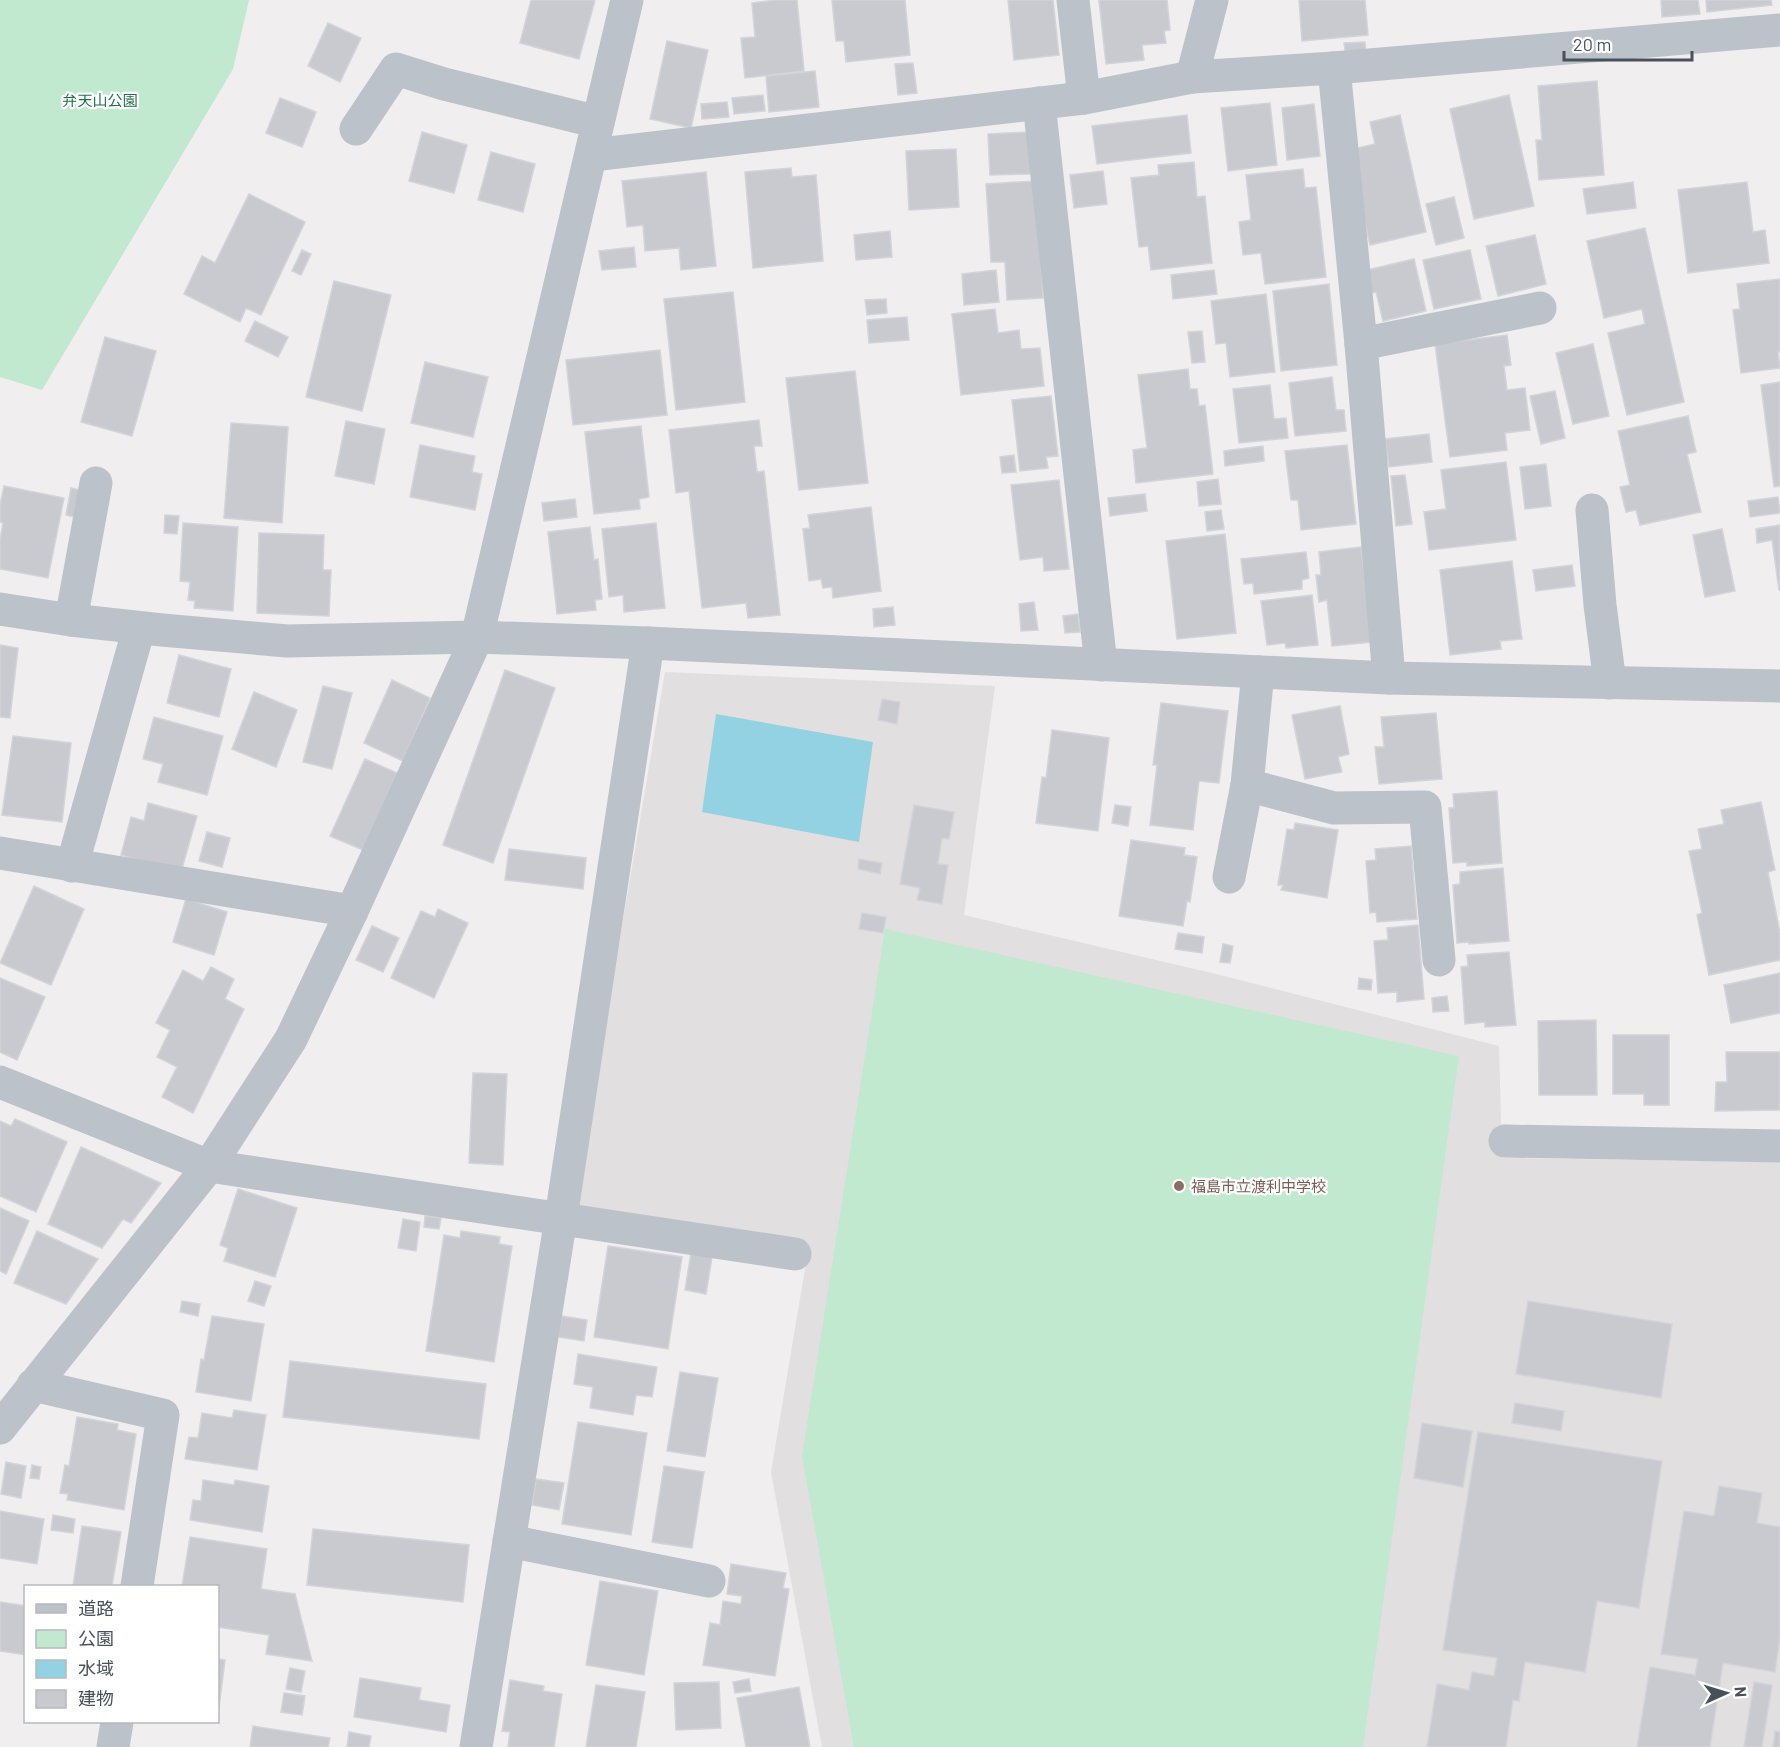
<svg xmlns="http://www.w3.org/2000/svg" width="1780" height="1747" font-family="Barlow,'Noto Sans JP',sans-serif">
<rect width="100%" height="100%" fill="#f0eeee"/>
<path fill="#e1dfdf" d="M665,672L995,686L964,915L1216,974L1499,1046L1502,1158L1780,1162V1747H822L771,1472L809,1245L574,1210Z"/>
<g fill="#c0e9d0">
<path d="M0,0H249L233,69L42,390L0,377Z"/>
<path d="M885,929L1459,1056L1363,1747H854L802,1456Z"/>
</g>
<path fill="#92d2e2" d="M716,714L873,742L859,842L702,812Z"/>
<g fill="#c9cad0" stroke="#d2d4d9" stroke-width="1.5">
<path d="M531,0H595L579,59L520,43Z"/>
<path d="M776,0H797L804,71L745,78L741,38L755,37L752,3Z"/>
<path d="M832,0H905L910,55L846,62L844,41H836Z"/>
<path d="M1008,0H1053L1059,55L1014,60Z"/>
<path d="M1099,0H1167L1170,30L1164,31L1166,43L1142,45L1144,60L1106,64Z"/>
<path d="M1299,0H1365L1368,35L1302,41Z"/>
<path d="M1661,0H1698L1700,14L1662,17Z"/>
<path d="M1706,0H1771L1772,5L1707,12Z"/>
<path d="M328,23L361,38L340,82L308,66Z"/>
<path d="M667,41L708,50L691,128L650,119Z"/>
<path d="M1365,42L1366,55L1346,57L1344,43Z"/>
<path d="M913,63L917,93L898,95L895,64Z"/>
<path d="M815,71L819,107L769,112L766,76Z"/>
<path d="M1597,81L1604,175L1539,180L1536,140H1542L1538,86Z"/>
<path d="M763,95L765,111L734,114L732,98Z"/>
<path d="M1509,95L1534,206L1474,219L1450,109Z"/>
<path d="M280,98L316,112L302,147L266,133Z"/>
<path d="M727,102L729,117L702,119L701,104Z"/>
<path d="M1270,103L1277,165L1228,171L1221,108Z"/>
<path d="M1314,104L1320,156L1287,160L1282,108Z"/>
<path d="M1187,115L1191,153L1097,164L1092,126Z"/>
<path d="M1400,115L1426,232L1370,245L1349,150L1375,144L1370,122Z"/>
<path d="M422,132L467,145L454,193L409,181Z"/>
<path d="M1029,132L1031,174L990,175L988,134Z"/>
<path d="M956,149L959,207L909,210L906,151Z"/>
<path d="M491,152L535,164L523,212L478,200Z"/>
<path d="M1194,162L1197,197L1205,196L1212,263L1151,270L1148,246L1139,247L1131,178L1159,175L1158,165Z"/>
<path d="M791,168L792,177L816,175L823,261L753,268L745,172Z"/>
<path d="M1303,169L1305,188L1316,187L1326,277L1265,284L1261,253L1243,255L1239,222L1251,220L1246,175Z"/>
<path d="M1103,171L1107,204L1074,208L1070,175Z"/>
<path d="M706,172L716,266L681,270L679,248L645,251L643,225L627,227L622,181Z"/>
<path d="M1036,181L1043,298L1007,300L1005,262H991L986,184Z"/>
<path d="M1633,182L1636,208L1587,214L1583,189Z"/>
<path d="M1747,182L1753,232L1765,230L1769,263L1688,273L1678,190Z"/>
<path d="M249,194L305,222L261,315L246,308L240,322L184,294L202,256L215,263Z"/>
<path d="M1454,197L1464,238L1436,245L1426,204Z"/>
<path d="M1645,228L1684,402L1627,415L1608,333L1645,324L1642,309L1604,318L1587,241Z"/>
<path d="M890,231L892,257L856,260L854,235Z"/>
<path d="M1535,235L1546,284L1498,296L1486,246Z"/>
<path d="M634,247L636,267L602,270L599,251Z"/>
<path d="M302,250L311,254L301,275L292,271Z"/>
<path d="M1470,250L1481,299L1434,309L1423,260Z"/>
<path d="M1414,259L1426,311L1383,321L1376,292L1372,293L1367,270Z"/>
<path d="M996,270L999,302L964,305L962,274Z"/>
<path d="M1214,270L1217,294L1173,299L1171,275Z"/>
<path d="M1780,279V352H1778L1780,368L1741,373L1733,310L1740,309L1737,284Z"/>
<path d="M334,281L391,295L362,411L306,397Z"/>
<path d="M1329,284L1337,365L1281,371L1273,291Z"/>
<path d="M733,292L745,402L676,410L664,299Z"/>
<path d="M1266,294L1275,372L1230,377L1226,343L1216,344L1211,301Z"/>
<path d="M886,299L887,313L867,315L865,300Z"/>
<path d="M995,309L998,333L1019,330L1021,349L1040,348L1044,386L961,395L952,314Z"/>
<path d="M907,317L909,340L869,343L867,320Z"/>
<path d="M255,321L288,337L278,357L245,341Z"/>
<path d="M1202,331L1205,362L1192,363L1188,332Z"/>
<path d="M1507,335L1511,365L1504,366L1507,390L1525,388L1530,430L1505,433L1507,450L1450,457L1435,344Z"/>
<path d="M105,337L156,351L132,436L81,422Z"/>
<path d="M1593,344L1609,416L1573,424L1556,353Z"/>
<path d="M660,350L667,415L573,425L566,360Z"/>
<path d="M425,362L488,377L473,437L411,423Z"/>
<path d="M1188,369L1190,389H1197L1199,406L1205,405L1213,474L1136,483L1133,450L1147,448L1138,375Z"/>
<path d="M855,371L868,483L799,490L786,378Z"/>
<path d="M1332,377L1336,410H1344L1346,431L1295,436L1289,383Z"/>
<path d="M1780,382V486L1774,487L1761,385Z"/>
<path d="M1270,385L1274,419L1286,418L1288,438L1239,443L1233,389Z"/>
<path d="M1555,391L1565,438L1541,444L1530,396Z"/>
<path d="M1051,396L1058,456L1046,457L1048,468L1020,471L1012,400Z"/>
<path d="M1688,416L1696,452L1687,454L1701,512L1640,525L1636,510L1626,512L1620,487L1630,485L1618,431Z"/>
<path d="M759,420L762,446H754L757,472L764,471L780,615L748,618L746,603L702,608L689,491L676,493L669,430Z"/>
<path d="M346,421L385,429L374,484L335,476Z"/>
<path d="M231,423L288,427L282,523L224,518Z"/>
<path d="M641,426L649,497L639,499L640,509L594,514L585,432Z"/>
<path d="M1429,434L1432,462L1389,467L1385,439Z"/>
<path d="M420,445L475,456L472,472L482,474L475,510L410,497Z"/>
<path d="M1347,445L1356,524L1301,530L1298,500H1291L1285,451Z"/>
<path d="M1263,446L1264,461L1225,466L1224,451Z"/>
<path d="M1014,455L1016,472L1002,473L1000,457Z"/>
<path d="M1506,462L1516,540L1429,550L1424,512L1446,509L1441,470Z"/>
<path d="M1546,464L1551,506L1525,509L1520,467Z"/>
<path d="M1405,475L1412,524L1396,526L1391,476Z"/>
<path d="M1218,479L1221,504L1199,506L1197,482Z"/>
<path d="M1059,480L1069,569L1044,571L1043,557L1020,560L1011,485Z"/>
<path d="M4,486L64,498L48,578L0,569V540L3,523L0,522V505Z"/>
<path d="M71,488L84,491L79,518L66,515Z"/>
<path d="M1145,494L1147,511L1110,516L1108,498Z"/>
<path d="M1778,497L1780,513L1750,517L1748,501Z"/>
<path d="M575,499L577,517L544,521L542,503Z"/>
<path d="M871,507L881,591L833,598L832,587L823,588L821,579L809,581L803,529L810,528L808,515Z"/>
<path d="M1221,510L1224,529L1207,531L1205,512Z"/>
<path d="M165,515L179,516L177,534L164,533Z"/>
<path d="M183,523L238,527L233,611L194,608L195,601L188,600L190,582L180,581Z"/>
<path d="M656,523L665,608L624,612L623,595L609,597L602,529Z"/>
<path d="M1780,525V590H1779L1772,540L1757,543L1756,529Z"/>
<path d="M590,527L594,560L598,559L602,599L595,600L596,610L557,614L548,532Z"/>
<path d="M1722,529L1735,591L1705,597L1693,535Z"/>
<path d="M259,533L324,535L323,570H331L329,616L257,613Z"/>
<path d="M1225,534L1236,633L1177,639L1166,541Z"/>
<path d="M1361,547L1372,642L1332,646L1327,600L1319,602L1316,575H1321L1319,552Z"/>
<path d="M1306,552L1309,578L1302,580V589L1254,594L1253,583L1244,584L1241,559Z"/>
<path d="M1512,561L1522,639L1500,641L1501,649L1450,655L1440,570Z"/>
<path d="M1572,565L1575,586L1536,591L1533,570Z"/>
<path d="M1312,595L1318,645L1286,648L1285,643L1267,645L1261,601Z"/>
<path d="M1034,602L1038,630L1021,631L1019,604Z"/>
<path d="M893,607L895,625L874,627L873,609Z"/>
<path d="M1078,614L1080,632L1065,633L1063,616Z"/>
<path d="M0,645L18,648L10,718L0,717Z"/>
<path d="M179,655L231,669L219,717L167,703Z"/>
<path d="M505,670L555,688L493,863L443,845Z"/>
<path d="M392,680L430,698L403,761L364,743Z"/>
<path d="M323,686L352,693L332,769L303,762Z"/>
<path d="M254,692L297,710L276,767L232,749Z"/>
<path d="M882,699L900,702L897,724L878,720Z"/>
<path d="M1161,703L1228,711L1219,783L1199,781L1193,830L1150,825L1157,765H1153Z"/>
<path d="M1340,706L1349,754L1338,757L1342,772L1305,779L1292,715Z"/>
<path d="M1436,713L1442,779L1379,784L1375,747H1384L1381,717Z"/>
<path d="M154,717L223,736L207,795L158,782L163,764L143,759Z"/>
<path d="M1052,730L1109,738L1098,831L1036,823L1042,777L1046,778Z"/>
<path d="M13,736L71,743L62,822L2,815Z"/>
<path d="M365,759L397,773L363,850L330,836Z"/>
<path d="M1497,791L1502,863L1467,866V862L1453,863L1449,808H1454L1453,794Z"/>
<path d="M1761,802L1775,870L1768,872L1780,933V960L1709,975L1697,915L1702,913L1689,851L1702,849L1698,829L1724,824L1721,810Z"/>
<path d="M148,803L197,816L181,872L121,855L131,817L144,821Z"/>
<path d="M914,805L954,812L949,839L942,838L938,864L948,865L942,904L917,900L920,888L900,884Z"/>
<path d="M1115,805L1131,807L1128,826L1112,823Z"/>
<path d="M1295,823L1338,830L1327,898L1281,890L1283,885H1278L1287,829L1294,830Z"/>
<path d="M207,832L230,838L222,867L199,861Z"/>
<path d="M1131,840L1185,848L1184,855L1197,857L1190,902L1187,901L1183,926L1119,916Z"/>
<path d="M1411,846L1417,919L1377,922L1376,912L1370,913L1366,861L1376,860L1375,849Z"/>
<path d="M509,849L586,858L583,889L505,880Z"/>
<path d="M859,859L882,863L880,874L858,869Z"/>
<path d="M1503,868L1509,941L1469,944V942L1457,943L1453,885L1460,884V872Z"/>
<path d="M34,886L84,909L51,985L0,963Z"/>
<path d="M186,899L227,912L214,955L173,942Z"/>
<path d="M438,909L468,923L434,998L391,978L421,911L435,917Z"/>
<path d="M862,913L886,917L883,933L859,929Z"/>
<path d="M1418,925L1424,999L1397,1002V992L1378,993L1374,941L1388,940L1387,928Z"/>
<path d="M372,926L399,938L383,972L356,960Z"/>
<path d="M1178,933L1204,937L1202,953L1175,949Z"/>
<path d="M1223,944L1233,946L1230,963L1220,962Z"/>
<path d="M1509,952L1516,1025L1485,1027V1022L1465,1024L1461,967L1468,966L1467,955Z"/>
<path d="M211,967L234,979L225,999L244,1009L193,1113L162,1097L177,1067L157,1057L170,1030L156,1023L183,970L203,981Z"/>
<path d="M1780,973V1013L1731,1023L1724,985Z"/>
<path d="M0,978L45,997L17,1060L0,1052Z"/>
<path d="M1359,978L1372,980L1371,990L1358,989Z"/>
<path d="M1447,996L1449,1011L1433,1012L1432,998Z"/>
<path d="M1596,1020L1597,1095H1539L1538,1021Z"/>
<path d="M1613,1035H1669V1105H1644V1094H1613Z"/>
<path d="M1726,1052H1780V1110L1715,1111L1716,1082H1727Z"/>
<path d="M473,1073L507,1074L503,1165L469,1163Z"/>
<path d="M15,1119L67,1142L36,1212L0,1196V1121L11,1126Z"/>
<path d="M81,1147L161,1183L131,1223L123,1219L102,1248L48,1224Z"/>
<path d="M238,1189L297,1208L275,1277L224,1261L228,1248L220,1245Z"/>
<path d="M0,1208L29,1221L6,1274L0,1271Z"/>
<path d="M425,1216L441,1218L439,1229L424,1227Z"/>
<path d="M403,1219L420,1222L416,1251L398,1248Z"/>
<path d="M37,1231L98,1259L66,1304L14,1283Z"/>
<path d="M461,1231L500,1237L499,1244L512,1246L494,1362L426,1351L444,1235L460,1238Z"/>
<path d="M608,1246L682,1257L668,1349L594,1337Z"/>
<path d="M691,1253L712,1257L706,1294L685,1290Z"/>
<path d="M255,1281L271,1286L264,1306L248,1301Z"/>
<path d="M182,1301L200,1304L198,1316L180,1312Z"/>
<path d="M1528,1301L1672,1324L1661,1398L1516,1374Z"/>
<path d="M212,1316L264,1324L251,1401L196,1392L201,1359L204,1360Z"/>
<path d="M562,1316L587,1320L584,1341L558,1337Z"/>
<path d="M578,1354L657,1367L652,1397L636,1395L633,1415L590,1408L593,1387L574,1384Z"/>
<path d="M290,1361L486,1384L479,1439L283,1417Z"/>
<path d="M680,1372L718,1378L705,1457L667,1451Z"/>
<path d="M1515,1403L1564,1411L1561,1431L1512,1423Z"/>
<path d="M234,1410L266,1415L257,1470L185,1459L189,1437L198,1438L202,1413L232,1418Z"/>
<path d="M77,1417L118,1424L117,1430L136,1434L124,1510L67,1500L68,1494L60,1493L65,1465L69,1466Z"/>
<path d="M578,1422L647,1433L631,1535L562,1524Z"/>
<path d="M1422,1423L1472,1431L1463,1487L1414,1478Z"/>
<path d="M1478,1432L1662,1461L1639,1608L1597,1601L1585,1672L1525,1662L1519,1701L1513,1700L1506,1747H1427L1437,1684L1469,1690L1472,1672L1494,1676L1497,1658L1443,1650Z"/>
<path d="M6,1462L26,1466L21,1498L1,1494Z"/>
<path d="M32,1465L41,1467L39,1479L30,1478Z"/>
<path d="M664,1466L704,1472L692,1548L652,1542Z"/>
<path d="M536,1479L564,1483L559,1510L532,1505Z"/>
<path d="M203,1480L234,1485L235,1480L269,1486L262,1532L190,1520L193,1500L201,1501Z"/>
<path d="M1719,1486L1762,1493L1757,1523L1780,1527V1636L1775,1672L1723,1663L1710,1747H1637L1650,1667L1695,1675L1698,1659L1661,1654L1684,1511L1714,1516Z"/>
<path d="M0,1511L44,1519L37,1564L0,1558Z"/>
<path d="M53,1515L75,1519L73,1533L51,1530Z"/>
<path d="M82,1526L121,1532L112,1586H73Z"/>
<path d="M313,1529L469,1545L463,1602L307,1585Z"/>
<path d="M190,1537L267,1549L261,1589L295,1594L312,1661L266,1654L269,1635L218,1627V1586H182Z"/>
<path d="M731,1564L786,1573L783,1588L789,1589L775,1676L703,1665L710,1623L720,1625L723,1601L741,1604L742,1596L727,1594Z"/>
<path d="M600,1581L658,1591L644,1675L586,1665Z"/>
<path d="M0,1602L26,1606V1655L0,1651Z"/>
<path d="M218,1659L225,1660L218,1715Z"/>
<path d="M290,1668L305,1671L301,1692L286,1689Z"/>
<path d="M360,1678L421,1688L419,1700L450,1705L446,1732L354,1717Z"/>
<path d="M749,1679L751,1691L735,1693L733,1682Z"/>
<path d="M510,1680L544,1686L543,1691L562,1694L554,1747H508L510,1732L502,1731Z"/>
<path d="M719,1682L721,1728L676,1730L674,1683Z"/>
<path d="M1754,1682L1772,1685L1762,1747H1744Z"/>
<path d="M596,1685L645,1692L636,1747H586Z"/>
<path d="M799,1687L810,1747H746L737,1698Z"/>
<path d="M284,1693L305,1696L302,1715L281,1712Z"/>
<path d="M253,1726L330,1738L328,1747H250Z"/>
<path d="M1775,1731L1780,1732V1747H1773Z"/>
<path d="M349,1732L371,1736L369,1747H347Z"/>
</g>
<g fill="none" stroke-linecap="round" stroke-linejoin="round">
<g stroke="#bbc2c9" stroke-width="33">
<path d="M1073,0L1084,98"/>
<path d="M1334,68L1361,344L1389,678"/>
<path d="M1192,77L1334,68L1780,30"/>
<path d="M1039,103L1101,665"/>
<path d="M356,129L396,69L444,84L598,122"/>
<path d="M592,155L1084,98L1192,77L1212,0"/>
<path d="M1361,344L1540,308"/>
<path d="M1592,510L1600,605L1610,683"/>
<path d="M0,609L71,620L162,630L287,641L477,637L648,643L1389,678L1780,686"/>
<path d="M71,620L96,483"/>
<path d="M1247,785L1334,808L1425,807L1439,960"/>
<path d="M0,853L352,911"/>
<path d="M72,866L139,628"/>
<path d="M1229,877L1247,785L1258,672"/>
<path d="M0,1082L209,1166L795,1254"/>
<path d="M1505,1141L1780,1146"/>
<path d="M33,1385L163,1415L137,1586"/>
<path d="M0,1428L209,1166L291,1039L352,911L477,637L627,0"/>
<path d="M509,1541L709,1581"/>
<path d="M113,1747L117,1722"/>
<path d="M476,1747L561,1218L648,643"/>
</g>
</g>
<circle fill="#8d6e63" stroke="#fff" stroke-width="2" cx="1179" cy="1186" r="6"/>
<g text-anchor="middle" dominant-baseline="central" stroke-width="4.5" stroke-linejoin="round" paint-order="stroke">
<g font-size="15" fill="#217249" stroke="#fff">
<text x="100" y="100">弁天山公園</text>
</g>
<g font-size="15" fill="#785e54" stroke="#fff" text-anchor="start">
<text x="1191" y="1186">福島市立渡利中学校</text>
</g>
</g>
<rect x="24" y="1585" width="195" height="138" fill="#ffffff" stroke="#b6b9bd" stroke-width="1.5"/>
<rect x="36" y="1604" width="30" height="9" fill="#bbc2c9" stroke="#b6b9bd" stroke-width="1.5"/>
<text x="78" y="1615" font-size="18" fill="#485159">道路</text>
<rect x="36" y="1630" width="30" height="18" fill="#c0e9d0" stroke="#b6b9bd" stroke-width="1.5"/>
<text x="78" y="1645" font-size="18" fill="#485159">公園</text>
<rect x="36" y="1660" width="30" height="18" fill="#92d2e2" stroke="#b6b9bd" stroke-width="1.5"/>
<text x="78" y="1675" font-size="18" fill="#485159">水域</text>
<rect x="36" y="1690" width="30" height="18" fill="#c9cad0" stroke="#b6b9bd" stroke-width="1.5"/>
<text x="78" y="1705" font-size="18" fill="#485159">建物</text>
<g transform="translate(1726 1693) rotate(86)" stroke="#ffffff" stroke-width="4.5" paint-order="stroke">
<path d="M0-4.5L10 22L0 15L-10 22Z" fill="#485159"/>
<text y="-9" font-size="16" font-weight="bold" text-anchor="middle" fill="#485159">N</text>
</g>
<path d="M1564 51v9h128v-9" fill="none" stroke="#485159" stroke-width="3"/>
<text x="1573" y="51" font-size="18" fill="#485159" stroke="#ffffff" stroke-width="4.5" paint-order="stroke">20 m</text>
</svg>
